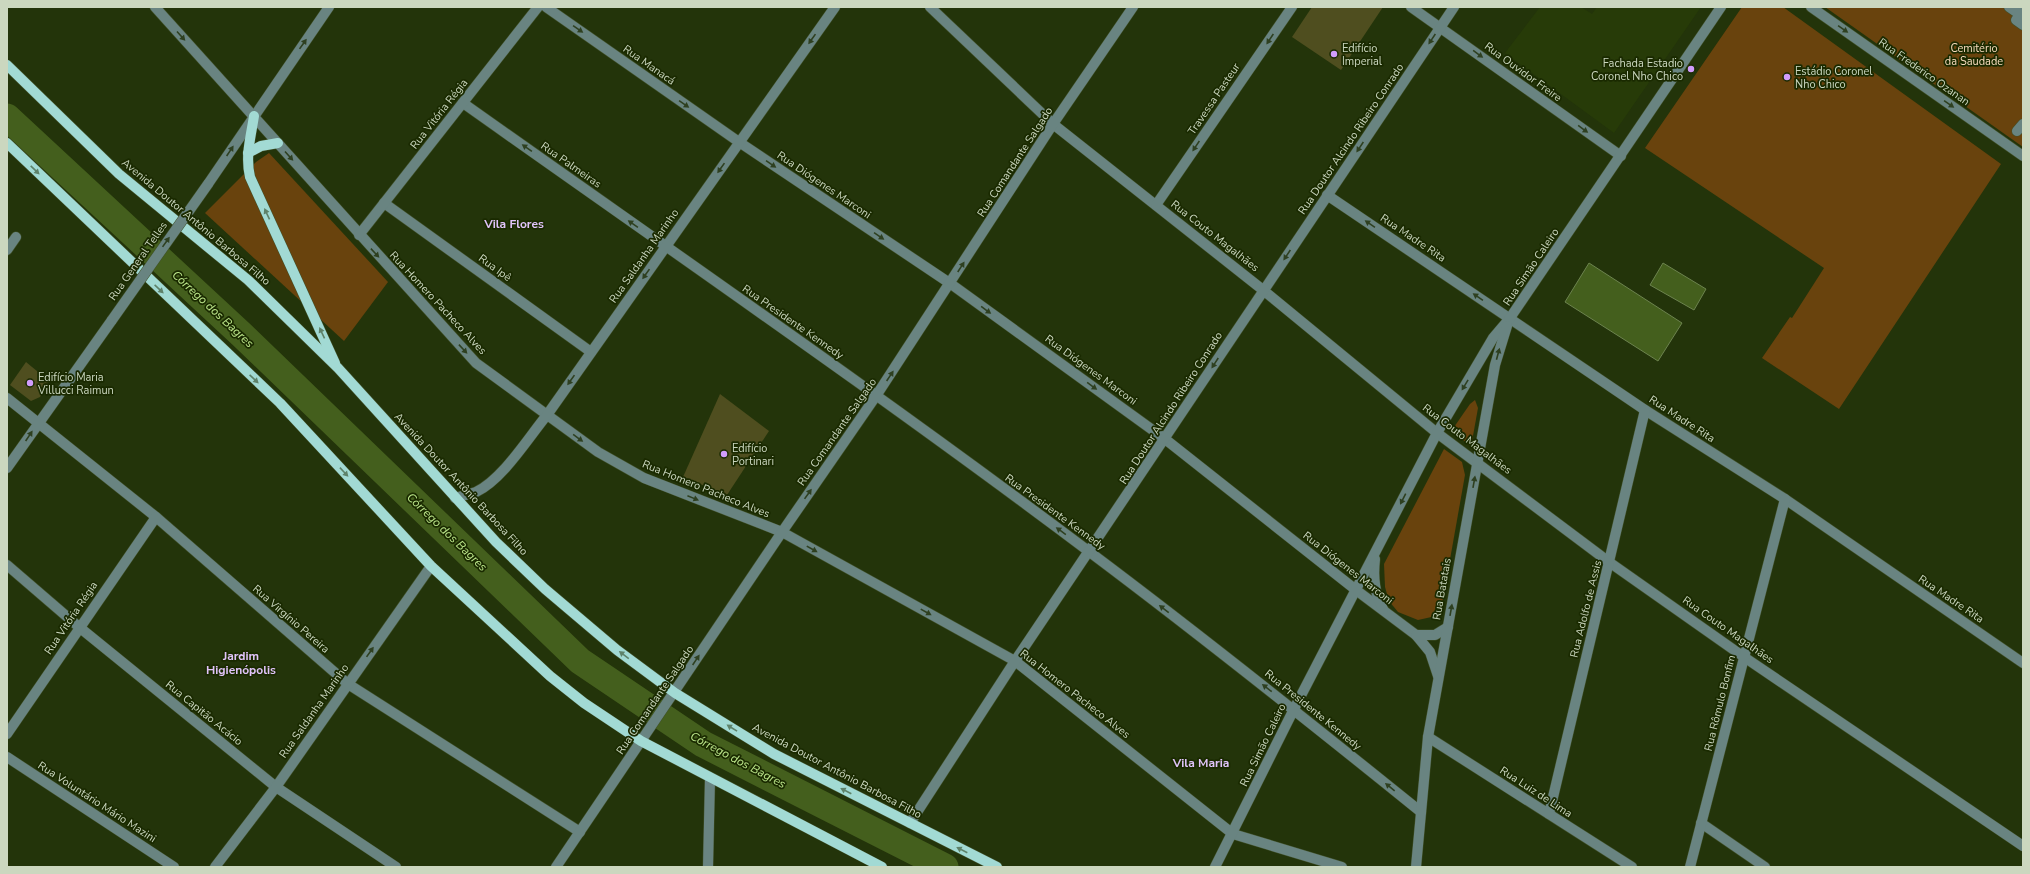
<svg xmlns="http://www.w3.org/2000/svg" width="2030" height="874" font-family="'Nunito Sans',sans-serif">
<rect width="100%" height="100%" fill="#23340a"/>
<path fill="#273b08" d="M1540,7H1581L1592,14L1597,7H1701L1614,133L1505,53Z"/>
<g fill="#69430d">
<path d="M1742,7H1783L2001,164L1839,409L1762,358L1790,317L1792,318L1824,268L1645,148Z"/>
<path d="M1825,7H2023V147Z"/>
<path d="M269,153L388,282L344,341L205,213L256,162Z"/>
<path d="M1475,400L1478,408L1471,447L1452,430L1470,404Z"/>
<path d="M1444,449L1462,462L1465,475L1443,599L1436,616L1418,620L1398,612L1389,601L1385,587L1384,564Z"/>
</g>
<g fill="#445f1d" stroke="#6c834e">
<path d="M1589,263L1682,323L1658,361L1565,302Z"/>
<path d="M1663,263L1706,289L1694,310L1650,285Z"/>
</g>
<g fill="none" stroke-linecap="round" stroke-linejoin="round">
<path stroke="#445f1d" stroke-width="27" d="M7,117L242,335L580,661L703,744L945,867"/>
</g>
<g fill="#4f4e1f">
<path d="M1312,7H1383L1341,70L1292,37Z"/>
<path d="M26,362L49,381L40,397L31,401L10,385Z"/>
<path d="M720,394L769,431L727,495L683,477Z"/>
</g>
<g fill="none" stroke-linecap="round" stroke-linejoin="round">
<defs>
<g id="minor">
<path d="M155,7L476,363L598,452L644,478L782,532L1015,661L1233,834L1342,867"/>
<path d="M546,7L739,142L951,284L1165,439L1356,590L1416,635L1430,652L1438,676"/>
<path d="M930,7L1053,124L1263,290L1437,433L1609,562L1744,657L2023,846"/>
<path d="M1411,7L1621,156"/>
<path d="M1811,7L2023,156"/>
<path d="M2009,7L2019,14"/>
<path d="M2023,10L2016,20L2023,25"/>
<path d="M463,103C673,252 885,398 1091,553C1203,637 1312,724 1421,812"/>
<path d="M2017,131L2023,124"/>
<path d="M208,184L329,7"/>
<path d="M1327,195L1645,410L1785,499L2023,663"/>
<path d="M384,203L591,352"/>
<path d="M1156,205L1292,7"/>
<path d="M359,235L538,7"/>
<path d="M7,250L16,237"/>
<path d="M7,398L156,517L348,684L580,832"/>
<path d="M7,468L112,320"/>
<path d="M455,498C462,496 469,494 476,492C503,479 528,438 547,415L835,7"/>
<path d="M1375,559C1373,576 1374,593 1383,609"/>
<path d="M7,565L79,627L276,787L396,867"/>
<path d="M1416,635H1435L1448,627"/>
<path d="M7,734L156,517"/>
<path d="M1428,737L1632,867"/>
<path d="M7,757L174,867"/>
<path d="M1549,814L1645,410"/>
<path d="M910,823L1015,661L1454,7"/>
<path d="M1701,823L1765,867"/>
<path d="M215,867L276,787L431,566"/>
<path d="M556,867L782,532L876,396L1053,124L1133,7"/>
<path d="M708,867L710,778"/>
<path d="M1215,867L1294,709L1437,433L1493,338L1510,318L1721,7"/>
<path d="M1416,867L1428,737L1495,365L1507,326"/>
<path d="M1690,867L1785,499"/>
</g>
<g id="major">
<path d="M7,65L119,174L248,280L338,368L496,542L545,589L617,650L675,693L774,754L997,867"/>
<path d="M254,116C251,136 245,156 250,177L335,363"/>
<path d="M7,143L280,403L431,566L550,676L584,703L641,741L882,867"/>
<path d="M248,153L261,146L278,143"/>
</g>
</defs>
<use href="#minor" stroke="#41512b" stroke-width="11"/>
<use href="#major" stroke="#41512b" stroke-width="11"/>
<use href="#minor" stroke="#698481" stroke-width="10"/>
<use href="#major" stroke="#a2dad4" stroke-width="10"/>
<defs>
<path id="minor-bridge" d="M112,320L208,184"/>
</defs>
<use href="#minor-bridge" stroke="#41512b" stroke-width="11" stroke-linecap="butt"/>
<use href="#minor-bridge" stroke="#698481" stroke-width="10"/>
</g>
<defs><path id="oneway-solid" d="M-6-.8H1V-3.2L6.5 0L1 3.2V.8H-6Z"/></defs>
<g fill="#2e4020">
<use href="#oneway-solid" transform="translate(578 29) rotate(35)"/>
<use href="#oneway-solid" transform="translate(1843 29) rotate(35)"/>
<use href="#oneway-solid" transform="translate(181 36) rotate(48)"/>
<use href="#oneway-solid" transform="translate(812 39) rotate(125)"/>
<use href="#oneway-solid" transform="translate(1270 39) rotate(124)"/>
<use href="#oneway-solid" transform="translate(1432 39) rotate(124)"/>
<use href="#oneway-solid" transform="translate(303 44) rotate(-55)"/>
<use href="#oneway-solid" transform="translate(1478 54) rotate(36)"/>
<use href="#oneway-solid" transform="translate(684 104) rotate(35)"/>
<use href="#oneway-solid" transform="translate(1949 104) rotate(35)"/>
<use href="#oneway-solid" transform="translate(1583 129) rotate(36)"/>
<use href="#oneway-solid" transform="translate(1196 146) rotate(124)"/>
<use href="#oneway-solid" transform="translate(1360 147) rotate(124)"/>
<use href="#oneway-solid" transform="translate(527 148) rotate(-145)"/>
<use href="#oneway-solid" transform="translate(230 151) rotate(-56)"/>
<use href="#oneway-solid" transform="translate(289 156) rotate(48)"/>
<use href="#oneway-solid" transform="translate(771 164) rotate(34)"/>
<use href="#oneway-solid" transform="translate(721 168) rotate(125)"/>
<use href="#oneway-solid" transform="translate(633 224) rotate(-145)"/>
<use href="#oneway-solid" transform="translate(1370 224) rotate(-146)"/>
<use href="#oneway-solid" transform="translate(879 236) rotate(34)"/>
<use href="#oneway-solid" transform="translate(166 242) rotate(-55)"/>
<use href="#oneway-solid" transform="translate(375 253) rotate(47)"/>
<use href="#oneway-solid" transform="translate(1287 255) rotate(124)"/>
<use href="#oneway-solid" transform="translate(961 267) rotate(-57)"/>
<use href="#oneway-solid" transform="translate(646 274) rotate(125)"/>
<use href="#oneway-solid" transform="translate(1478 297) rotate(-146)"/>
<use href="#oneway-solid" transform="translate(986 310) rotate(36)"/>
<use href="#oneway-solid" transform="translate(463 349) rotate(47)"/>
<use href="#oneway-solid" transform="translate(1498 354) rotate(-75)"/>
<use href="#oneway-solid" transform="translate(1215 363) rotate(123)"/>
<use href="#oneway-solid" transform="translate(890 376) rotate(-56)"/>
<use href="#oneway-solid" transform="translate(571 380) rotate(125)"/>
<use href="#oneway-solid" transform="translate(1465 385) rotate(121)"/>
<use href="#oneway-solid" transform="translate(1092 386) rotate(36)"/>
<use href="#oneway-solid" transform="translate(29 436) rotate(-56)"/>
<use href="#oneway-solid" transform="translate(578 438) rotate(36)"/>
<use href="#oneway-solid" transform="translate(1474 482) rotate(-80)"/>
<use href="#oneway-solid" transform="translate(808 494) rotate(-55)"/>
<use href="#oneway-solid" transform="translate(693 498) rotate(22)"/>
<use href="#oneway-solid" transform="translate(1403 499) rotate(117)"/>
<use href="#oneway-solid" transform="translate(1061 531) rotate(-144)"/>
<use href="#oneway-solid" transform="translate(812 549) rotate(29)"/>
<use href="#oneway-solid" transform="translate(1164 609) rotate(-142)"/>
<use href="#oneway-solid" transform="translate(1451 610) rotate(-80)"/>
<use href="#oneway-solid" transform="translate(926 612) rotate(29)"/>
<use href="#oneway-solid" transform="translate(370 652) rotate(-55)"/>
<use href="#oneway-solid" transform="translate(696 660) rotate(-56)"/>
<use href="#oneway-solid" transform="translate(1267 688) rotate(-142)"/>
<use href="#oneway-solid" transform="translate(1390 787) rotate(-141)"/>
</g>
<g fill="#5e826a">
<use href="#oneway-solid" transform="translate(35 170) rotate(44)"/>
<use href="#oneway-solid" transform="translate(267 214) rotate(-115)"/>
<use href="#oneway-solid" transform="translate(159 289) rotate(43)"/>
<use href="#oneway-solid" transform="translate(322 333) rotate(-115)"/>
<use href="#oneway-solid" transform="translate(254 379) rotate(43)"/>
<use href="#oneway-solid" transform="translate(344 472) rotate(47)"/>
<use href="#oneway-solid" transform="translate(624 655) rotate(-143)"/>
<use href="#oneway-solid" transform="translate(732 728) rotate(-148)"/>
<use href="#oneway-solid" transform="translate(846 791) rotate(-153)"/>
<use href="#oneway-solid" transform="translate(962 850) rotate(-153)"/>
</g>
<g fill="#d29dfd" stroke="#1a2a00" stroke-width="1.5">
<circle cx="1334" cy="54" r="4"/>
<circle cx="1691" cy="69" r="4"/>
<circle cx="1787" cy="77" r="4"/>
<circle cx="30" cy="383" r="4"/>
<circle cx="724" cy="454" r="4"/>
</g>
<g text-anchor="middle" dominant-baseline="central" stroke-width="3.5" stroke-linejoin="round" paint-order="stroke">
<g font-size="11" fill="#cbd7bf" stroke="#1a2a00" text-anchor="start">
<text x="1342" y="48">Edifício<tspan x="1342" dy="13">Imperial</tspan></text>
<text x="1683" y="63" text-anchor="end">Fachada Estadio<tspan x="1683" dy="13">Coronel Nho Chico</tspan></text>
<text x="1795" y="71">Estádio Coronel<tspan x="1795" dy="13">Nho Chico</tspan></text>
<text x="38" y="377">Edifício Maria<tspan x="38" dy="13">Villucci Raimun</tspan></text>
<text x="732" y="448">Edifício<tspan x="732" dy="13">Portinari</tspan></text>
</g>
<g font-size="11" fill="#f8dbbd" stroke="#1a2a00">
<text x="1974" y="48">Cemitério<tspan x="1974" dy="13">da Saudade</tspan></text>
</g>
<g font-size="11" fill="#cbd7bf" stroke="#1a2a00">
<text transform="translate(649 65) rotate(35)">Rua Manacá</text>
<text transform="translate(1523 72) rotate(36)">Rua Ouvidor Freire</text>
<text transform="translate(1924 72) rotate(35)">Rua Frederico Ozanan</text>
<text transform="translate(1214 99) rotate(-56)">Travessa Pasteur</text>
<text transform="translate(439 114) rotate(-52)">Rua Vitória Régia</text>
<text transform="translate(1351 139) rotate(-56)">Rua Doutor Alcindo Ribeiro Conrado</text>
<text transform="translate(1015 162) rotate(-57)">Rua Comandante Salgado</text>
<text transform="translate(571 165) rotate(35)">Rua Palmeiras</text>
<text transform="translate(824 185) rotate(34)">Rua Diógenes Marconi</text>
<text transform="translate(196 222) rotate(40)">Avenida Doutor Antônio Barbosa Filho</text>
<text transform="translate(1215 236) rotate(38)">Rua Couto Magalhães</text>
<text transform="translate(1413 238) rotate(34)">Rua Madre Rita</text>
<text transform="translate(644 256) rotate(-55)">Rua Saldanha Marinho</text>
<text transform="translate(138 261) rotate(-55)">Rua General Telles</text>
<text transform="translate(1531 267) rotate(-56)">Rua Simão Caleiro</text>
<text transform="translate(495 268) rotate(36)">Rua Ipê</text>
<text transform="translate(438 303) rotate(47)">Rua Homero Pacheco Alves</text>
<text transform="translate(793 322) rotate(35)">Rua Presidente Kennedy</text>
<text transform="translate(1091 370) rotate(36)">Rua Diógenes Marconi</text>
<text transform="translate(1171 408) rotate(-57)">Rua Doutor Alcindo Ribeiro Conrado</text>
<text transform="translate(1682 419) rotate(33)">Rua Madre Rita</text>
<text transform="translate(837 432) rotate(-55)">Rua Comandante Salgado</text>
<text transform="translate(1467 439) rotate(37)">Rua Couto Magalhães</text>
<text transform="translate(461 484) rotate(47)">Avenida Doutor Antônio Barbosa Filho</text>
<text transform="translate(706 489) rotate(22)">Rua Homero Pacheco Alves</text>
<text transform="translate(1055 512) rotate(36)">Rua Presidente Kennedy</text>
<text transform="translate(1348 568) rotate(38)">Rua Diógenes Marconi</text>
<text transform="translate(1442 589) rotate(-80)">Rua Batatais</text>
<text transform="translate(1951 599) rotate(34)">Rua Madre Rita</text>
<text transform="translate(1586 609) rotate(-76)">Rua Adolfo de Assis</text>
<text transform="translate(71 618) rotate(-56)">Rua Vitória Régia</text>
<text transform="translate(291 619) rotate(41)">Rua Virgínio Pereira</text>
<text transform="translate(1728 630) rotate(35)">Rua Couto Magalhães</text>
<text transform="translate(1075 694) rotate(38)">Rua Homero Pacheco Alves</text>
<text transform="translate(655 700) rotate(-56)">Rua Comandante Salgado</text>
<text transform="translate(1720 703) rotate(-76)">Rua Rômulo Bonfim</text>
<text transform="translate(1313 710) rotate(39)">Rua Presidente Kennedy</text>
<text transform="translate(314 711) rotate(-55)">Rua Saldanha Marinho</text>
<text transform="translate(204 713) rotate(39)">Rua Capitão Acácio</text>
<text transform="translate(1263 745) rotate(-64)">Rua Simão Caleiro</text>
<text transform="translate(837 771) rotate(28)">Avenida Doutor Antônio Barbosa Filho</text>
<text transform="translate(1536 792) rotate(33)">Rua Luiz de Lima</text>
<text transform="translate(97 802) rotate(33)">Rua Voluntário Mário Mazini</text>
</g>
<g font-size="12" font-weight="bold" fill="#e1c4fa" stroke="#1a2a00">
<text x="514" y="224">Vila Flores</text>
<text x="241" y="656">Jardim<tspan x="241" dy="14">Higienópolis</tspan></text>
<text x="1201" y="763">Vila Maria</text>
</g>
<g font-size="12" font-style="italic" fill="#bce68a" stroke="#1a2a00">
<text transform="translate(213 309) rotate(43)">Córrego dos Bagres</text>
<text transform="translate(447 532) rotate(44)">Córrego dos Bagres</text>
<text transform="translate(738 760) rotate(28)">Córrego dos Bagres</text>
</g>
</g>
<rect width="2030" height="874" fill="none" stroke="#cbd7bf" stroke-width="16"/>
</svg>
